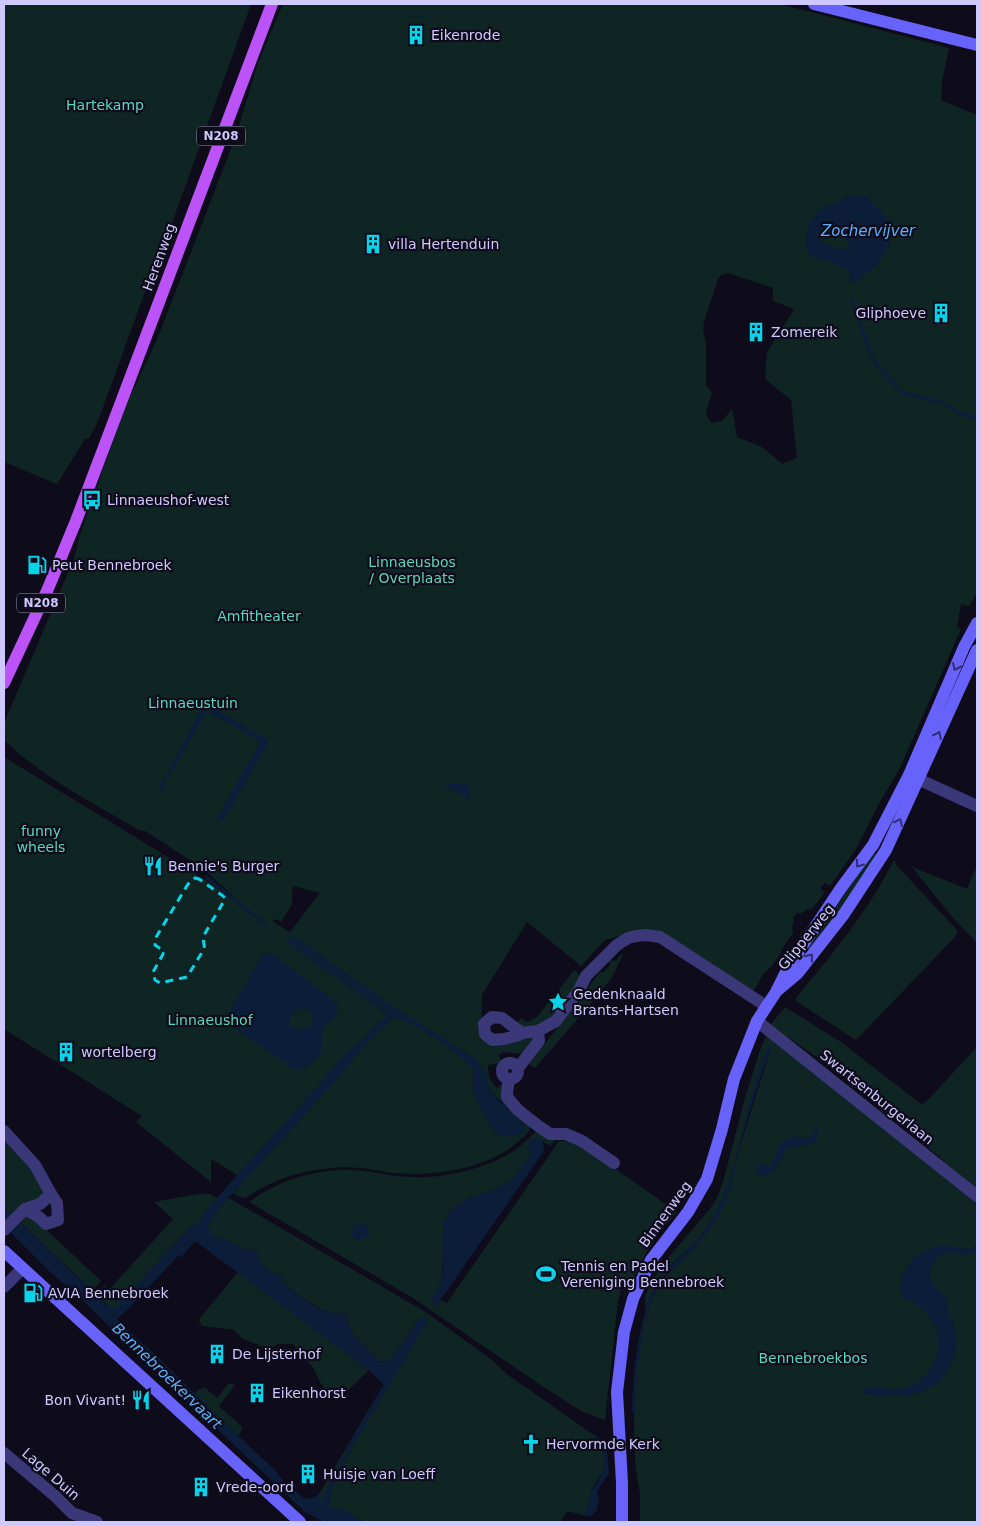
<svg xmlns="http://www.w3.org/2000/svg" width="981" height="1526" font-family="'DejaVu Sans',sans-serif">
<rect width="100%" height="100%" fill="#0e0c1b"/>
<g fill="#0f2524" fill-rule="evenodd">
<path d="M4,4H251L168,234H166L98,421L89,439H85L57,484L4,462Z"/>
<path d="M283,4H780L949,48L942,82L941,100L977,115V593L969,606L961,604L957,627L961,629L900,768L878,805L856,849L830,886L825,883L820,888L825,892L812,909H808L800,914L798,912L793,918L794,920L792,927L793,933L781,950L782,951L772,966L763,974L754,991L643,930L605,940L581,966L527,922L482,995L481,1034L541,1035L524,1054L504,1052L498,1055L502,1062L500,1063L488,1065C488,1075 490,1081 497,1088L502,1084L531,1125C529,1134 521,1139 514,1145C482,1170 434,1176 394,1173C383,1172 372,1169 361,1168C348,1167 335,1167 323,1169C294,1172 269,1182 245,1198L233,1194L238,1188L237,1175L211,1159V1182L136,1122L142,1116L4,1029V757L235,898L201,867L145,831L139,830C93,803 43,778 4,740V723L74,559L79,538L124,410L158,337L236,136L258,63ZM728,273L773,288V301L794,309L767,352L765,379L791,400L797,458L784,463V465L762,447L737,437L732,409L722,421L711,423L706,414L712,392L706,386V343L703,330L704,322L718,279L721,275ZM294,886L320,893L290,932L272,921L277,919L281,922L292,904V889ZM442,1043L486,1075L490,1091L503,1103L511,1137L505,1135L496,1134C489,1119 477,1107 473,1090C472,1084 473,1076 474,1069L465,1059Z"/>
<path d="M871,853L879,855L793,975L808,946L837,906Z"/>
<path d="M894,860L897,866L958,931L954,938L856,1040L796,1001V998C832,955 869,910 894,860Z"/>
<path d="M977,865V943L954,919L912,867L967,889Z"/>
<path d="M621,954L623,955L611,979L595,998L586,990L599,973L604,972L611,964L606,960L616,961Z"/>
<path d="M574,970L578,973L580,978L565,1002L554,996Z"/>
<path d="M584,994L593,1001L535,1068L529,1064Z"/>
<path d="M550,1000L560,1009L550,1022L528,1031L517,1024L521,1018L527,1022L537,1017Z"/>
<path d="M785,1007L841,1042L921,1104L926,1102L977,1047V1190L891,1115L818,1058L770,1025Z"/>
<path d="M767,1035L977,1194V1522H640C640,1513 640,1504 640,1495C639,1484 636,1473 635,1461C633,1411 632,1305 672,1270L718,1216L771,1048L750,1105L730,1180L718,1209L708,1226L695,1243L664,1271L656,1283L646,1312L645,1296L657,1274L667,1259L709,1210L717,1198L724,1178L745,1098L760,1050Z"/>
<path d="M535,1132H541L557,1137L550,1146L539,1139L530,1153L528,1159L513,1179L497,1189L468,1199L453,1208L444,1222L442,1282L431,1301L437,1305L441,1300L447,1303L559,1141L574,1140L677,1212L657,1236L646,1253L629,1287L622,1286L618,1301L605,1420L583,1412L545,1388L413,1298L249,1202C281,1178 324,1166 364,1171C380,1173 396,1177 413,1177C446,1179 492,1167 518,1148C524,1143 530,1137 535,1132Z"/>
<path d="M4,1137L34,1172L44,1193L32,1203L25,1202L11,1214L4,1207Z"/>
<path d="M198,1194H209L221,1199L229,1198L424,1311L492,1360L508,1375L594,1435C595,1443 601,1445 603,1452C610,1472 595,1478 591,1493C589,1500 590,1506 585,1512L586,1516L567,1511L560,1522H363L344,1510L323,1505L319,1500V1494L384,1384L427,1320L420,1317L394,1356L389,1360L380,1362L353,1335L345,1315L321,1310L287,1287L281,1276C264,1270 263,1267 255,1251L241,1248L227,1240L213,1237L193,1224L114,1311L96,1295L105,1285L108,1291L173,1219L154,1202Z"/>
<path d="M26,1217L33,1218L38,1222L101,1281L92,1291L20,1222L21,1219Z"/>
<path d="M238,1272L369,1370L345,1393H339L326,1390L320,1382L314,1369L293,1344H278L269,1349L243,1339L234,1330L202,1326L199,1321L201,1317Z"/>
<path d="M229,1383L235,1385L219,1406L243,1428L238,1436L194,1393L204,1387L217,1398Z"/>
</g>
<g fill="#0c1d3a" fill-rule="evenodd">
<path d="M849,195L866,196L889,221L891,233L890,245L877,266L867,272L860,280L849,283L850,273L845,267L813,257C813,256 808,251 808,251C802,238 811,218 820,210C826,205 833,205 839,202C842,200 846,197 849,195ZM822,227C836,226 846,232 849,245L848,248C842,250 838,248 832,247C821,243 815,239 822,227Z"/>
<path d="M205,703L269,741L223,821L218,817L260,742L252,736L207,711L160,792L158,790Z"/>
<path d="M461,783L469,785L470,800L443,785Z"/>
<path d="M293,936L400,1011L477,1060L486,1075L490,1091L495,1097L526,1126L525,1130C513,1141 511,1135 496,1134C489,1119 477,1107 473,1090C472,1084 473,1076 474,1069C456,1051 418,1024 394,1017L365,1045L332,1085L223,1204L208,1225L213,1237L227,1240L241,1248L255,1251C263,1267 264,1270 281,1276L287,1287L320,1310L345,1315L353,1335L380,1362L389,1360L394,1356L420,1317L428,1321L353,1445L330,1493V1506L344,1510L363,1522H325L306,1513L120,1337L76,1294L49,1271L4,1226V1207L105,1304L114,1310L193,1224L199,1226L201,1217L237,1175L317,1087L337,1063L387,1016L390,1011L290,939ZM195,1241L369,1370L384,1385L357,1429L323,1498V1504L319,1500V1494L315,1497L305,1499L284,1482L277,1472L214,1413L159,1358L120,1323L117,1319L131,1306L179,1255L181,1257Z"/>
<path d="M272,953L338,1004C338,1011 337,1016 331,1021C328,1024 327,1022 325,1026C320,1032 323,1038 322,1045C321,1057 309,1069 296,1070L224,1021L263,954ZM303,1008L311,1012L313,1018L311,1026L300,1029L293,1028L289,1023L291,1015L297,1010Z"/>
<path d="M769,1047L771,1048C758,1084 746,1120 737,1157C734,1172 732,1187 726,1201C716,1223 701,1242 684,1259C678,1265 670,1270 664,1277C642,1302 636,1378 635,1412H632C633,1373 637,1334 650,1296C660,1270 676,1263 694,1244C710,1227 721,1204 729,1182C733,1172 735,1162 737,1152C745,1125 750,1098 759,1071C762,1063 764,1053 769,1047Z"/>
<path d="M818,1126C821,1152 803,1143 787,1149C780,1160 776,1174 761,1177L756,1172L758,1165L763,1164L769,1168C779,1156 775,1138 795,1137C800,1136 805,1138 810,1138L814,1132V1128Z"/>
<path d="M534,1138L539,1139L543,1142L544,1151L437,1305L434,1304L430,1301L442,1282L444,1222L453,1208L468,1199L497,1189L513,1179L528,1159L530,1153L528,1148L529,1141Z"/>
<path d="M361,1223L368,1226L369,1234L363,1239H355L351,1234L354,1227Z"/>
<path d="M977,1244V1251C956,1263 945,1239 931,1268C921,1288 954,1288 948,1314L953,1321L957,1347L953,1359L940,1382L922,1392L907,1396L866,1395L862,1389L863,1387C874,1387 891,1390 901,1389C929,1384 948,1348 934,1323C931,1317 924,1309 919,1306C914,1302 906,1301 902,1296C898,1290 900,1281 903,1274C910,1256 929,1245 949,1246C959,1247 969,1253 977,1244Z"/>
<path d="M594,1435H596L603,1444L607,1452L609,1473L597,1491L599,1503L597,1506V1510L591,1516H586L585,1512C590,1506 589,1500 591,1493C592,1489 595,1486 597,1483C603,1474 607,1463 603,1452C601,1445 595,1443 594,1435Z"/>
</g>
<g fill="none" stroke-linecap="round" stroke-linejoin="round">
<g stroke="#0c1d3a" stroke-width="3">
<path d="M852,299L869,350L878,367L902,393L943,403L958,413L977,418"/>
<path d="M206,877L266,925"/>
<path d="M287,940L390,1015"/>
</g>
<g stroke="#3a3879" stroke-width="12">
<path d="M909,775L977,806"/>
<path d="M757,1021L977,1196"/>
<path d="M522,1033L502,1018L492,1017L484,1024L485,1034L492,1040L504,1039L519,1035L522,1033L538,1031L556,1021L579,990L586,976L617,945L628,938L636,936L646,935L660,937L766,1006"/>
<circle cx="510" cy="1071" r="8"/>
<path d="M518,1068L539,1041L538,1031"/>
<path d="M509,1079L507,1093V1097L518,1110L537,1125L550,1134H566L582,1141L614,1163"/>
<path d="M4,1131L35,1165L51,1194L57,1203L58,1220L46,1224L39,1217L25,1209"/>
<path d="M4,1230L25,1209L40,1204L51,1194"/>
<path d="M4,1287L22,1269"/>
<path d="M4,1453L55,1496L72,1513L97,1522"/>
</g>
<g stroke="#6662fa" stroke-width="12">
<path d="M814,4L977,45"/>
<path d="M778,990L797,974L844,914L886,850L977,650"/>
<path d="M4,1251L300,1522"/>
<path d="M622,1522V1483L617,1392L624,1332L633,1299L651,1260L688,1212L707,1179L722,1129L734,1079L757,1021L776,992L789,966L841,888L873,845L909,775L964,647L977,623"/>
</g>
<path stroke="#bb53f9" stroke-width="12" d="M4,683L47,591L76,521L272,4"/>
<path stroke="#08d3e9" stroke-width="3" stroke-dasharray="8 6" stroke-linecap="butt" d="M195,878L199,879L223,896L225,898L224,901L204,935C202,940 205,944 204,949L187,977L160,983L155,980L153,972L163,954L164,951L155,945V939L188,884Z"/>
</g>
<defs><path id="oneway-chevron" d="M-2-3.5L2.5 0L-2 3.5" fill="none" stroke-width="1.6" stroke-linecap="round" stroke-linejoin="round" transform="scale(1.25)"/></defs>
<g stroke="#312e74">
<use href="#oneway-chevron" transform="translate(956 667) rotate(114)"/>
<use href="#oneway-chevron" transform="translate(938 735) rotate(-65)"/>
<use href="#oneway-chevron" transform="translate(899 822) rotate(-65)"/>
<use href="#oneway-chevron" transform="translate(859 864) rotate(126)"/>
<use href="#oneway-chevron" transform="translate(810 957) rotate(-52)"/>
</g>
<defs>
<symbol id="building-bare" viewBox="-9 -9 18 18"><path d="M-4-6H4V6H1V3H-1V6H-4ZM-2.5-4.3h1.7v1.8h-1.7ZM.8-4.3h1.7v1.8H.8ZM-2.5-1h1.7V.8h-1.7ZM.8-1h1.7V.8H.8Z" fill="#08d3e9" stroke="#0e0c1b" stroke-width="2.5" paint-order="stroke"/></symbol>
<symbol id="bus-bare" viewBox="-9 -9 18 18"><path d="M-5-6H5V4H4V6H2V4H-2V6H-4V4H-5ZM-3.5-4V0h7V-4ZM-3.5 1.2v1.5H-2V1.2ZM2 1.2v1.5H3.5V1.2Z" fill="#08d3e9" stroke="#0e0c1b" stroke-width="2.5" paint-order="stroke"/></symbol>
<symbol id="fuel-bare" viewBox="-9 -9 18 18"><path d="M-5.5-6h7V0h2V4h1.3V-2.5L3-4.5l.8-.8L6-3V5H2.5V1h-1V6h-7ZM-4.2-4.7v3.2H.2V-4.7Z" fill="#08d3e9" stroke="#0e0c1b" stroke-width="2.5" paint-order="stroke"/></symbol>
<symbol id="restaurant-bare" viewBox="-9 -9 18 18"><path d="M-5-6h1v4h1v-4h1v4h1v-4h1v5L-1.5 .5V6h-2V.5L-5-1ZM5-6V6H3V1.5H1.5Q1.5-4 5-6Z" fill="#08d3e9" stroke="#0e0c1b" stroke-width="2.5" paint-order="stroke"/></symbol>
<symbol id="sight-bare" viewBox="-9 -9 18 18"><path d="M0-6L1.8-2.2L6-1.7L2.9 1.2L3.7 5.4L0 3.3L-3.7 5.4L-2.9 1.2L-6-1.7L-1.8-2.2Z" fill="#08d3e9" stroke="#0e0c1b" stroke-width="2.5" paint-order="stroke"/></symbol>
<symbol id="stadium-bare" viewBox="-9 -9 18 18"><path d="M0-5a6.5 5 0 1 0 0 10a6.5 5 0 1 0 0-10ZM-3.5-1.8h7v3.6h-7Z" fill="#08d3e9" stroke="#0e0c1b" stroke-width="2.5" paint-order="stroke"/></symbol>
<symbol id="church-bare" viewBox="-9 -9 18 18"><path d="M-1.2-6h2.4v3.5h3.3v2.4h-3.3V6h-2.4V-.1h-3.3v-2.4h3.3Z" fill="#08d3e9" stroke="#0e0c1b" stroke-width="2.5" paint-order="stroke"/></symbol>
</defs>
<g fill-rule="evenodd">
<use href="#building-bare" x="402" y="21" width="28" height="28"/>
<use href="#building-bare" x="359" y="230" width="28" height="28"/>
<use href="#building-bare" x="927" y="299" width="28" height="28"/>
<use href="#building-bare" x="742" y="318" width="28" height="28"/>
<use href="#bus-bare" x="78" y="486" width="28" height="28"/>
<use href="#fuel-bare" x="23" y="551" width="28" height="28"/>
<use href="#restaurant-bare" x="139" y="852" width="28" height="28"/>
<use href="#sight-bare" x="544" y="988" width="28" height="28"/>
<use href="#building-bare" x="52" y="1038" width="28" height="28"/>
<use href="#stadium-bare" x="532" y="1260" width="28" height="28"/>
<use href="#fuel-bare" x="19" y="1279" width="28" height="28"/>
<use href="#building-bare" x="203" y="1340" width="28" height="28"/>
<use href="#building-bare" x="243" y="1379" width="28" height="28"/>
<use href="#restaurant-bare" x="127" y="1386" width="28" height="28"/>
<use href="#church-bare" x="517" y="1430" width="28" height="28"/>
<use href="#building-bare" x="294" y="1460" width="28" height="28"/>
<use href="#building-bare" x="187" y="1473" width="28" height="28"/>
</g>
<g text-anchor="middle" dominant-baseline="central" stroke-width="4.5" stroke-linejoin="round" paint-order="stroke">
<g fill="#0e0c1b" stroke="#9490b9" stroke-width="1">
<rect x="197" y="126.5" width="48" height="19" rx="4"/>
<rect x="17" y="593.5" width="48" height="19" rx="4"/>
</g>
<g font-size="12" font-weight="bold" fill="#cec8fd">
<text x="221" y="136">N208</text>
<text x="41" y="603">N208</text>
</g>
<g font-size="14" fill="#cec8fd" stroke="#0e0c1b" text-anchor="start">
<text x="431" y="35">Eikenrode</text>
<text x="388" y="244">villa Hertenduin</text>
<text x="926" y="313" text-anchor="end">Gliphoeve</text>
<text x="771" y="332">Zomereik</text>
<text x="107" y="500">Linnaeushof-west</text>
<text x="52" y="565">Peut Bennebroek</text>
<text x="168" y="866">Bennie's Burger</text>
<text x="573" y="994">Gedenknaald<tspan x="573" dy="16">Brants-Hartsen</tspan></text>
<text x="81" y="1052">wortelberg</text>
<text x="561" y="1266">Tennis en Padel<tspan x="561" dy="16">Vereniging Bennebroek</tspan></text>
<text x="48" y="1293">AVIA Bennebroek</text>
<text x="232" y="1354">De Lijsterhof</text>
<text x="272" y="1393">Eikenhorst</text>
<text x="126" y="1400" text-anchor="end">Bon Vivant!</text>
<text x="546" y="1444">Hervormde Kerk</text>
<text x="323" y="1474">Huisje van Loeff</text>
<text x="216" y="1487">Vrede-oord</text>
</g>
<g font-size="14" fill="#58d9b9" stroke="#0e0c1b">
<text x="105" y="105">Hartekamp</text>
<text x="412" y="562">Linnaeusbos<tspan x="412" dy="16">/ Overplaats</tspan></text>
<text x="259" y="616">Amfitheater</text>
<text x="193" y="703">Linnaeustuin</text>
<text x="41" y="831">funny<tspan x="41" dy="16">wheels</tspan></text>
<text x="210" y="1020">Linnaeushof</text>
<text x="813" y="1358">Bennebroekbos</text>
</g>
<g font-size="14" fill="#cec8fd" stroke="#0e0c1b">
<text transform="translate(159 257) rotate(-70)">Herenweg</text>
<text transform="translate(806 937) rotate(-51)">Glipperweg</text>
<text transform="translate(877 1097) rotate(39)">Swartsenburgerlaan</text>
<text transform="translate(665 1214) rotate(-54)">Binnenweg</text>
<text transform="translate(51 1474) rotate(41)">Lage Duin</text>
</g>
<g font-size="15" font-style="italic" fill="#5ab0f9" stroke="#0e0c1b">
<text x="868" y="231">Zochervijver</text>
<text transform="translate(167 1376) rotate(44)">Bennebroekervaart</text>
</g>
</g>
<rect width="981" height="1526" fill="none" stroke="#cec8fd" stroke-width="10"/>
</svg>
